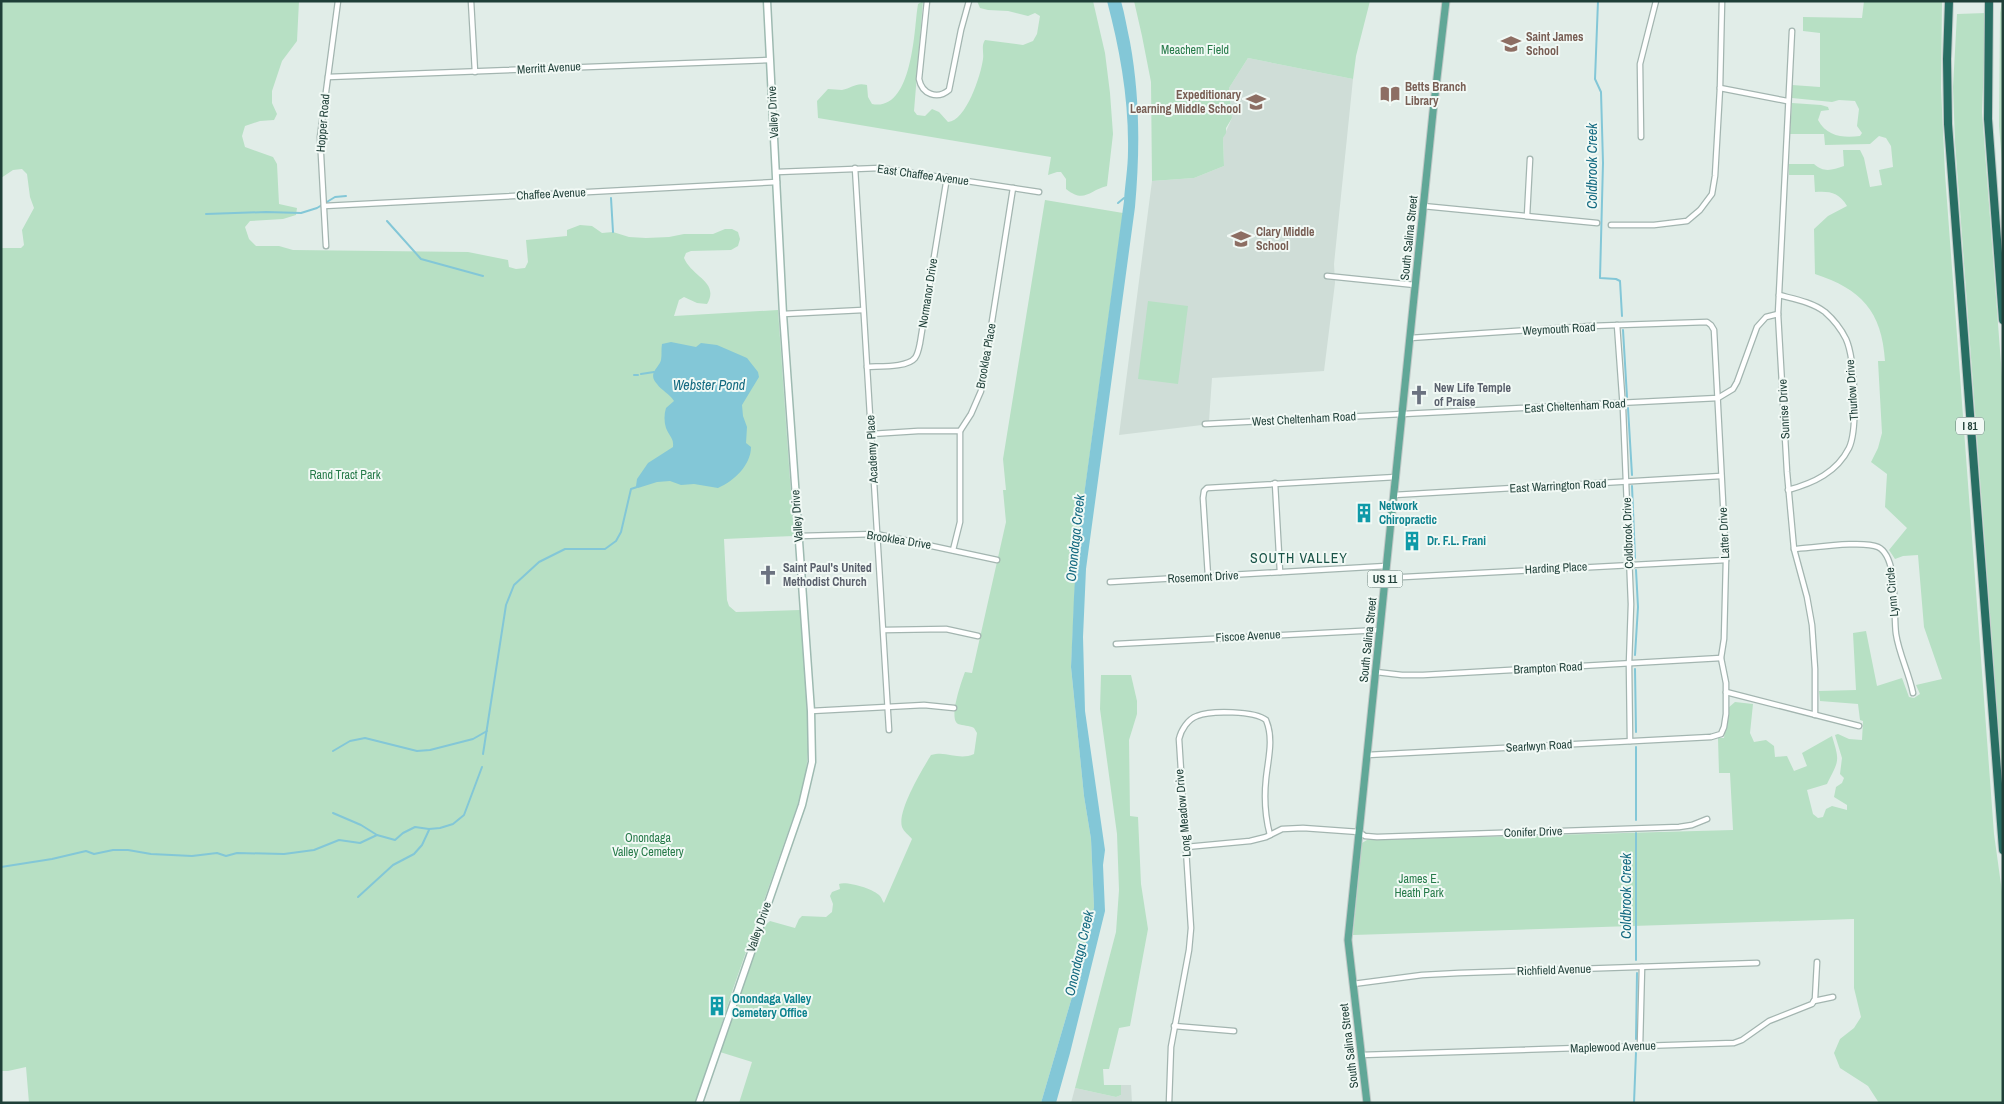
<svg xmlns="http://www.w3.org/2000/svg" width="2004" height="1104" font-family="'Archivo Narrow',sans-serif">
<rect width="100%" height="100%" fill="#e1ede8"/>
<g fill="#cfddd7">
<path d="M1248,58L1353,79L1334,264L1335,283L1324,371L1212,378L1209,421L1202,425L1119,435L1152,181L1194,178L1224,166L1223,138L1232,118L1229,88Z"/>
<path d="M1121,1085H1131L1132,1103H1071L1075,1088L1116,1097L1121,1095Z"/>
</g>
<g fill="#b7e0c4">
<path d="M1,1H299L297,41L282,61L272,91V103L277,114L274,120L260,121L245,126L242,136L245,147L273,157L277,164L279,204L297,208L296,215L283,219L250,221L245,227L249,239L256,246H279L293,250L468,252L508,260L509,267L516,269L525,268L528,262L526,240L567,236V230L580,225L592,226L602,233L613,232L629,237L646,238L669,237L684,234H713L725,229H732L738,232L740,239L738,246L731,250L691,251L686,253L684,258C692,277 720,282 707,304L697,303L684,297L679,300L674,316L778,310L794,536L724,539L727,600L729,606L736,612L800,610L809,740L806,773L801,795L733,989L696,1103H29L26,1067L8,1071H1V248H21L24,245L22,230L34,208L30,197L27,174L22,169L13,170L1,178Z"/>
<path d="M923,1L914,111L917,115L925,116L932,109L939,112L948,122C966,121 981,75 983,59C984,52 981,46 985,40L1023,45L1033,41L1037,34L1040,16L1035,13L1028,16L1008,11L988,10L980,8L977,1H1093L1105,53L1110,93L1113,134L1107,186C1089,190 1085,204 1066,189V179L1061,172H1057L1048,175L1051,157L818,118L817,101L828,89C832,89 838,90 842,90C852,88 856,82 867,85L868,97L872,104C911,112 914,36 917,11L918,4Z"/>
<path d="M1134,1H1370L1356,56L1353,79L1248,58L1229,88L1232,118L1226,128V133L1223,138L1224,166L1194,178L1152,181L1151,82L1142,36Z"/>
<path d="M1864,1H1942L1941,88L1945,174L1994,834L2003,899V1103H1879L1868,1086L1840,1068L1834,1053L1840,1039L1854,1028L1861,1017L1854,988V919L1353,935L1362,843L1367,840L1733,830L1730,773H1719L1718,738H1724L1728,708L1735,702L1753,704L1750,733L1754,742L1766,740L1774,746L1775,757L1787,756L1794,771L1807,766L1802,753L1832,736C1840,762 1839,760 1827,784L1807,790L1813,814L1818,818L1823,817L1826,809L1832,806L1847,810V805L1834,797L1836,787L1842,783L1844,778L1840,774L1842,758L1835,735L1838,734L1849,739L1862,740L1863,721L1860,720L1858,704L1820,701L1819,691L1856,690L1853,633L1866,631L1877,686L1902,678L1909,697L1914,698L1920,694L1916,685L1942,679L1924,627L1918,555L1903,556L1895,559L1889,550L1907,528L1885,507L1887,474L1871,462L1878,448L1882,433L1878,361H1885C1882,311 1861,289 1815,274L1814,229L1828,216L1847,206C1839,192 1829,191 1815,192L1814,175H1789V164H1814C1824,173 1832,170 1844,166L1843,150H1860L1864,158L1870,187L1882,185L1879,170L1893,167L1891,146L1886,138L1879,136L1870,144L1825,145L1824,134H1790L1792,103L1821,105L1828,107L1829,110L1821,111L1818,120C1827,137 1844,138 1860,136L1862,133L1857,126L1859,109L1855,101L1839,100L1832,102L1792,98V85L1820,87V33L1803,31V17L1862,18Z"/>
<path d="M2002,1H2003V174L1999,126L2000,13Z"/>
<path d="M1986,13L1982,112L2003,390V788L1955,142L1953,87L1957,14Z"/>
<path d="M1045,200L1123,213L1077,547L1071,667L1084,796L1091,839L1094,907L1079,973L1041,1103H739L752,1062L720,1052L763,927L770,921L795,928L799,919L802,916L826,917L832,912L833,904L830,896L832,892L840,889L839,884C847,881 874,889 880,896C882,898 882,901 884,903L912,839C909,835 904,832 902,827C897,811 922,770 931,755C947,750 958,761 974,754L977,733L974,728C969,725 963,726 958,724C948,719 962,680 965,672L972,673L1006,522L1003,490H1006L1003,459Z"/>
<path d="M1148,301L1188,306L1178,384L1138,379Z"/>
<path d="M1101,675H1131L1137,701V714L1129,740L1130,816L1138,817L1141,884L1148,929L1130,1026L1119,1028L1109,1069H1103L1104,1085H1121V1095L1116,1097L1075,1088L1116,932L1119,890L1117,834L1100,709Z"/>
</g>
<g fill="#83c7d7">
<path d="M1107,1H1121C1125,15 1127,29 1130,42C1140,97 1140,151 1135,207L1086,569L1083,637L1085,711L1105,850L1103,865L1105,911L1070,1053L1056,1103H1041L1079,973L1094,907L1091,839L1084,796L1071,667L1074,596L1077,547L1124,201C1125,184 1128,168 1128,151C1129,100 1120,50 1107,1Z"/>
<path d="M671,342L696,347L701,343L717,345L747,358L758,372L759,377L742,405L743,416L747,427L746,443L751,447C751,465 734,481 718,488L694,484L681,485L670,481L657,482L638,488L636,486L637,479L648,463L673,447C674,438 669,436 666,428C664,422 664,414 666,408L674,401C669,393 662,391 657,384C647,373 659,368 661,360C662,355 661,349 662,344Z"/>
</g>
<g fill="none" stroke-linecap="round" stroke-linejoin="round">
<g stroke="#83c7d7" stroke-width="2">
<path d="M1598,1L1595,79L1601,92L1603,163L1600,278L1616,279L1620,281L1622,316"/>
<path d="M611,198L613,232"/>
<path d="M1118,203L1124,198"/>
<path d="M206,214L266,212L301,213L317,208L335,197L346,196"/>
<path d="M387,221L421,259L483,276"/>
<path d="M1623,330L1627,397"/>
<path d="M641,374L654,372"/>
<path d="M634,375H638"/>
<path d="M1628,408L1632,475"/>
<path d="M1632,486L1635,558"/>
<path d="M1635,655L1638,607L1636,570"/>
<path d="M1635,669L1636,732"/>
<path d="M1636,747V820"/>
<path d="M333,751L350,741L365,738L417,751L430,750L473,739L487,731"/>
<path d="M483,754L506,605L514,585L539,562L565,549H605L616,541L621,532L631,489L637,487"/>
<path d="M333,813L361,825L377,835L395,840L403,833L415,827L429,829L440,828L453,824L464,815L482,767"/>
<path d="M1636,833V960"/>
<path d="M1,867L52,859L86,851L94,854L113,850H128L151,854L192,856L217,853L226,856L237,853L284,854L314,850L339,840L360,843L377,835"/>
<path d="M358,897L393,865L414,854L422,845L429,830"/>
<path d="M1636,1039L1637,973"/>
<path d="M1634,1103L1636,1052"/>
</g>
<defs>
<g id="minor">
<path d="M471,1L475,72"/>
<path d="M927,1L919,79C922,94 937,100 949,90L961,30L969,1"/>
<path d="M1792,31L1778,314L1787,472L1794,549L1807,597L1812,625L1815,669V715"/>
<path d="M328,77L770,60"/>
<path d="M1720,88L1787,101"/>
<path d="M1641,137L1640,64L1656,1"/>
<path d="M855,168L889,730"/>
<path d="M777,172L880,168L1039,192"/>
<path d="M324,206L777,182"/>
<path d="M1423,206L1597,223"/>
<path d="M1527,216L1530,159"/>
<path d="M1611,225H1654L1687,221L1700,210L1712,194L1715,176L1720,88L1722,1"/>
<path d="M326,246L320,137L338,1"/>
<path d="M1327,276L1415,285"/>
<path d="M1779,295C1794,299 1812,302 1825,312C1833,319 1841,329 1846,339C1855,359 1858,429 1849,448C1837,472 1814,483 1788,490"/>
<path d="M783,314L863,310"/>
<path d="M1617,325L1623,409L1631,604L1629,664L1630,741"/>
<path d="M867,367C878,366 907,368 915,358C918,354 919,348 920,343L947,177"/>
<path d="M1205,424L1718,398L1733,389L1737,382L1757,327L1766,317L1778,314"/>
<path d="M871,434L918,431H960"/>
<path d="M1275,483L1280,572"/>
<path d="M1394,495L1721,476"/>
<path d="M799,536L876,534L997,560"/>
<path d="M1794,549C1812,548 1863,540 1878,547C1899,557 1893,613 1896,634C1899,654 1909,673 1913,693"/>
<path d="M953,550L960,522V431L971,414L981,391L1013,188"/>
<path d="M1208,576L1203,498L1204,491L1207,488L1396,477"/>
<path d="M1385,578L1726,560"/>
<path d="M1110,582L1386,566"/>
<path d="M884,630L946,629L978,636"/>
<path d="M1116,644L1379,630"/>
<path d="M1376,672L1402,675H1423L1721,658"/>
<path d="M1726,692L1859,726"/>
<path d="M811,711L924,705L954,708"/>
<path d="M1367,755L1711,737L1721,734L1724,727L1726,714V683L1721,658L1724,639L1726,560L1714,330L1711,325L1707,322L1590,326L1410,338"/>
<path d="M1186,847L1250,841L1266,837L1282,829L1303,828L1359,832L1365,836L1377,837L1679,827L1692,825L1707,819"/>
<path d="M1353,984L1422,975L1459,973L1757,963"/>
<path d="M1814,1001L1833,997"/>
<path d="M1174,1026L1234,1031"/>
<path d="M1640,1046L1642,967"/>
<path d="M1361,1055L1734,1043L1742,1040L1769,1021L1812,1004L1815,999L1817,962"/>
<path d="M1169,1103L1171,1047L1189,950L1191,928L1179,739C1181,730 1188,719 1197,716C1211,710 1255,711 1266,720C1274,739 1268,759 1266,779C1264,798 1265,816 1270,835"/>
</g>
<path id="secondary" d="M699,1103L802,805L812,762L811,711L783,314L767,1"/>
<path id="primary" d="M1367,1103L1348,940L1433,112L1446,1"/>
<g id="motorway">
<path d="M1949,1L1947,59L1948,124L2003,850"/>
<path d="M1989,1L1988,119L2003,320"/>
</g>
</defs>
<use href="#minor" stroke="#a3b5b0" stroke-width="7"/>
<use href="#secondary" stroke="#9ebab1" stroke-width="9"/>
<use href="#primary" stroke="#c0c9c7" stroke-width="9"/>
<use href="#motorway" stroke="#c0c9c7" stroke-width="10"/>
<use href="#minor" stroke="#fff" stroke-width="4.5"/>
<use href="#secondary" stroke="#fff" stroke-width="6"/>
<use href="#primary" stroke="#61a797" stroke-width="7"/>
<use href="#motorway" stroke="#286e63" stroke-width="8"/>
</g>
<defs>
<symbol id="school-bare" viewBox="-9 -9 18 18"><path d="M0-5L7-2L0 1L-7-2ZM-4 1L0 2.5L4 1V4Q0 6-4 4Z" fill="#8d6e63" stroke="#f1f9f5" stroke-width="2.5" paint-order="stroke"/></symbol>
<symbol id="library-bare" viewBox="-9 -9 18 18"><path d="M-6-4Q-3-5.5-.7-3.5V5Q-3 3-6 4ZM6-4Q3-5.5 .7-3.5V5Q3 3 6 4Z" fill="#8d6e63" stroke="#f1f9f5" stroke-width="2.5" paint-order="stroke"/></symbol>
<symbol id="church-bare" viewBox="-9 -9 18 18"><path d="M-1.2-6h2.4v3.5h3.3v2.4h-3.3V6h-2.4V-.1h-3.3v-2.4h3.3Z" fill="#6b7280" stroke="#f1f9f5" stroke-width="2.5" paint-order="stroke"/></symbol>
<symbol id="building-bare" viewBox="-9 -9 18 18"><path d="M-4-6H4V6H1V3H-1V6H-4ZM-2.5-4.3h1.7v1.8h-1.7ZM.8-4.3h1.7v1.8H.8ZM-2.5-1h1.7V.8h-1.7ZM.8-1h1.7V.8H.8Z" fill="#0f9aa8" stroke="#f1f9f5" stroke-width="2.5" paint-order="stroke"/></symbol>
</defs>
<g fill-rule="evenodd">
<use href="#school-bare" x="1497" y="30" width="28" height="28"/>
<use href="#library-bare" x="1376" y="80" width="28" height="28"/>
<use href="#school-bare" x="1242" y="88" width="28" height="28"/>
<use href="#school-bare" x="1227" y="225" width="28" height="28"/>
<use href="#church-bare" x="1405" y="381" width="28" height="28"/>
<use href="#building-bare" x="1350" y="499" width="28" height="28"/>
<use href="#building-bare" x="1398" y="527" width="28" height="28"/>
<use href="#church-bare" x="754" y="561" width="28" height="28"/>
<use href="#building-bare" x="703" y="992" width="28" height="28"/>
</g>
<g text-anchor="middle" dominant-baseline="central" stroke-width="4" stroke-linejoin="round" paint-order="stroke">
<g fill="#f1f9f5" stroke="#5e7771" stroke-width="1">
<rect x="1956" y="417.5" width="28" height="17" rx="4"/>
<rect x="1367.5" y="570.5" width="35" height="17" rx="4"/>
</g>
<g font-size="11" font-weight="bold" fill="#1f3f38">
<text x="1970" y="426">I 81</text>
<text x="1385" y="579">US 11</text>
</g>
<g font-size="12" font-weight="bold" fill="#785e54" stroke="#f1f9f5" text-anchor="start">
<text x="1526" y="37">Saint James<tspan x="1526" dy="14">School</tspan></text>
<text x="1405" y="87">Betts Branch<tspan x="1405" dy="14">Library</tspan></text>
<text x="1241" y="95" text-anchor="end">Expeditionary<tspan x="1241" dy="14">Learning Middle School</tspan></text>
<text x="1256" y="232">Clary Middle<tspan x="1256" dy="14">School</tspan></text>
</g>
<g font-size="12" fill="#267a49" stroke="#f1f9f5">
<text x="1195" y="50">Meachem Field</text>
<text x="345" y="475">Rand Tract Park</text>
<text x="648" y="838">Onondaga<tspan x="648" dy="14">Valley Cemetery</tspan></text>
<text x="1419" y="879">James E.<tspan x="1419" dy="14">Heath Park</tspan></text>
</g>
<g font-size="12" fill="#1f3f38" stroke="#f1f9f5">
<text transform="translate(549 68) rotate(-3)">Merritt Avenue</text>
<text transform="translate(773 112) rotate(-93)">Valley Drive</text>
<text transform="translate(323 123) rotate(-85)">Hopper Road</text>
<text transform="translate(923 175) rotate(8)">East Chaffee Avenue</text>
<text transform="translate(551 194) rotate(-3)">Chaffee Avenue</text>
<text transform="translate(1409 238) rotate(-84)">South Salina Street</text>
<text transform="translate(928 293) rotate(-81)">Normanor Drive</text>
<text transform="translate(1559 329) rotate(-3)">Weymouth Road</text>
<text transform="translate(986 356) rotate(-80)">Brooklea Place</text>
<text transform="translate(1852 390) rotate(-94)">Thurlow Drive</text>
<text transform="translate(1575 406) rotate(-3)">East Cheltenham Road</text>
<text transform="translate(1784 409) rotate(-93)">Sunrise Drive</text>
<text transform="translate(1304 419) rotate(-3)">West Cheltenham Road</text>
<text transform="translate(872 449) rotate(-93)">Academy Place</text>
<text transform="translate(1558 486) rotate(-3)">East Warrington Road</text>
<text transform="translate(797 516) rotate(-94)">Valley Drive</text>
<text transform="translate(1628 533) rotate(-92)">Coldbrook Drive</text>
<text transform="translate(1724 533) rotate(-93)">Latter Drive</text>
<text transform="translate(899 540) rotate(9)">Brooklea Drive</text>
<text transform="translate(1556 568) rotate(-3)">Harding Place</text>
<text transform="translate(1203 577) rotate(-3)">Rosemont Drive</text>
<text transform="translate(1892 592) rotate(-95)">Lynn Circle</text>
<text transform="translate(1248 636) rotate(-3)">Fiscoe Avenue</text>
<text transform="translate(1368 640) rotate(-84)">South Salina Street</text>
<text transform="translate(1548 668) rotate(-3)">Brampton Road</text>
<text transform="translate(1539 746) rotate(-3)">Searlwyn Road</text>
<text transform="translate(1183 813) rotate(-95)">Long Meadow Drive</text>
<text transform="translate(1533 832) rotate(-2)">Conifer Drive</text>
<text transform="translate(759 927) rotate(-71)">Valley Drive</text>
<text transform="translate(1554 970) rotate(-2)">Richfield Avenue</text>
<text transform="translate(1349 1046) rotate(-97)">South Salina Street</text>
<text transform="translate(1613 1047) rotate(-2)">Maplewood Avenue</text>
</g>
<g font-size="12" font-weight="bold" fill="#5b616d" stroke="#f1f9f5" text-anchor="start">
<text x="1434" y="388">New Life Temple<tspan x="1434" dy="14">of Praise</tspan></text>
<text x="783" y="568">Saint Paul's United<tspan x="783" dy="14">Methodist Church</tspan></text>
</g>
<g font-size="12" font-weight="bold" fill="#0d838f" stroke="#f1f9f5" text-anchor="start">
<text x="1379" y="506">Network<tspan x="1379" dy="14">Chiropractic</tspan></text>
<text x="1427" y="541">Dr. F.L. Frani</text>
<text x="732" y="999">Onondaga Valley<tspan x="732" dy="14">Cemetery Office</tspan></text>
</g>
<g font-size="14" font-style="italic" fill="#146a81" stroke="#f1f9f5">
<text transform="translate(1592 166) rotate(-90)">Coldbrook Creek</text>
<text x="709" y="385">Webster Pond</text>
<text transform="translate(1075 538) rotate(-84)">Onondaga Creek</text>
<text transform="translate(1626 896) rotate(-90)">Coldbrook Creek</text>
<text transform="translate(1079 953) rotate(-77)">Onondaga Creek</text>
</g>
<g font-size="14" letter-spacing="1" fill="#195347" stroke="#f1f9f5">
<text x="1299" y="558">SOUTH VALLEY</text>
</g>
</g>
<rect width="2004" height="1104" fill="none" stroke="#1f3f38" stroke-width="5"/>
</svg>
